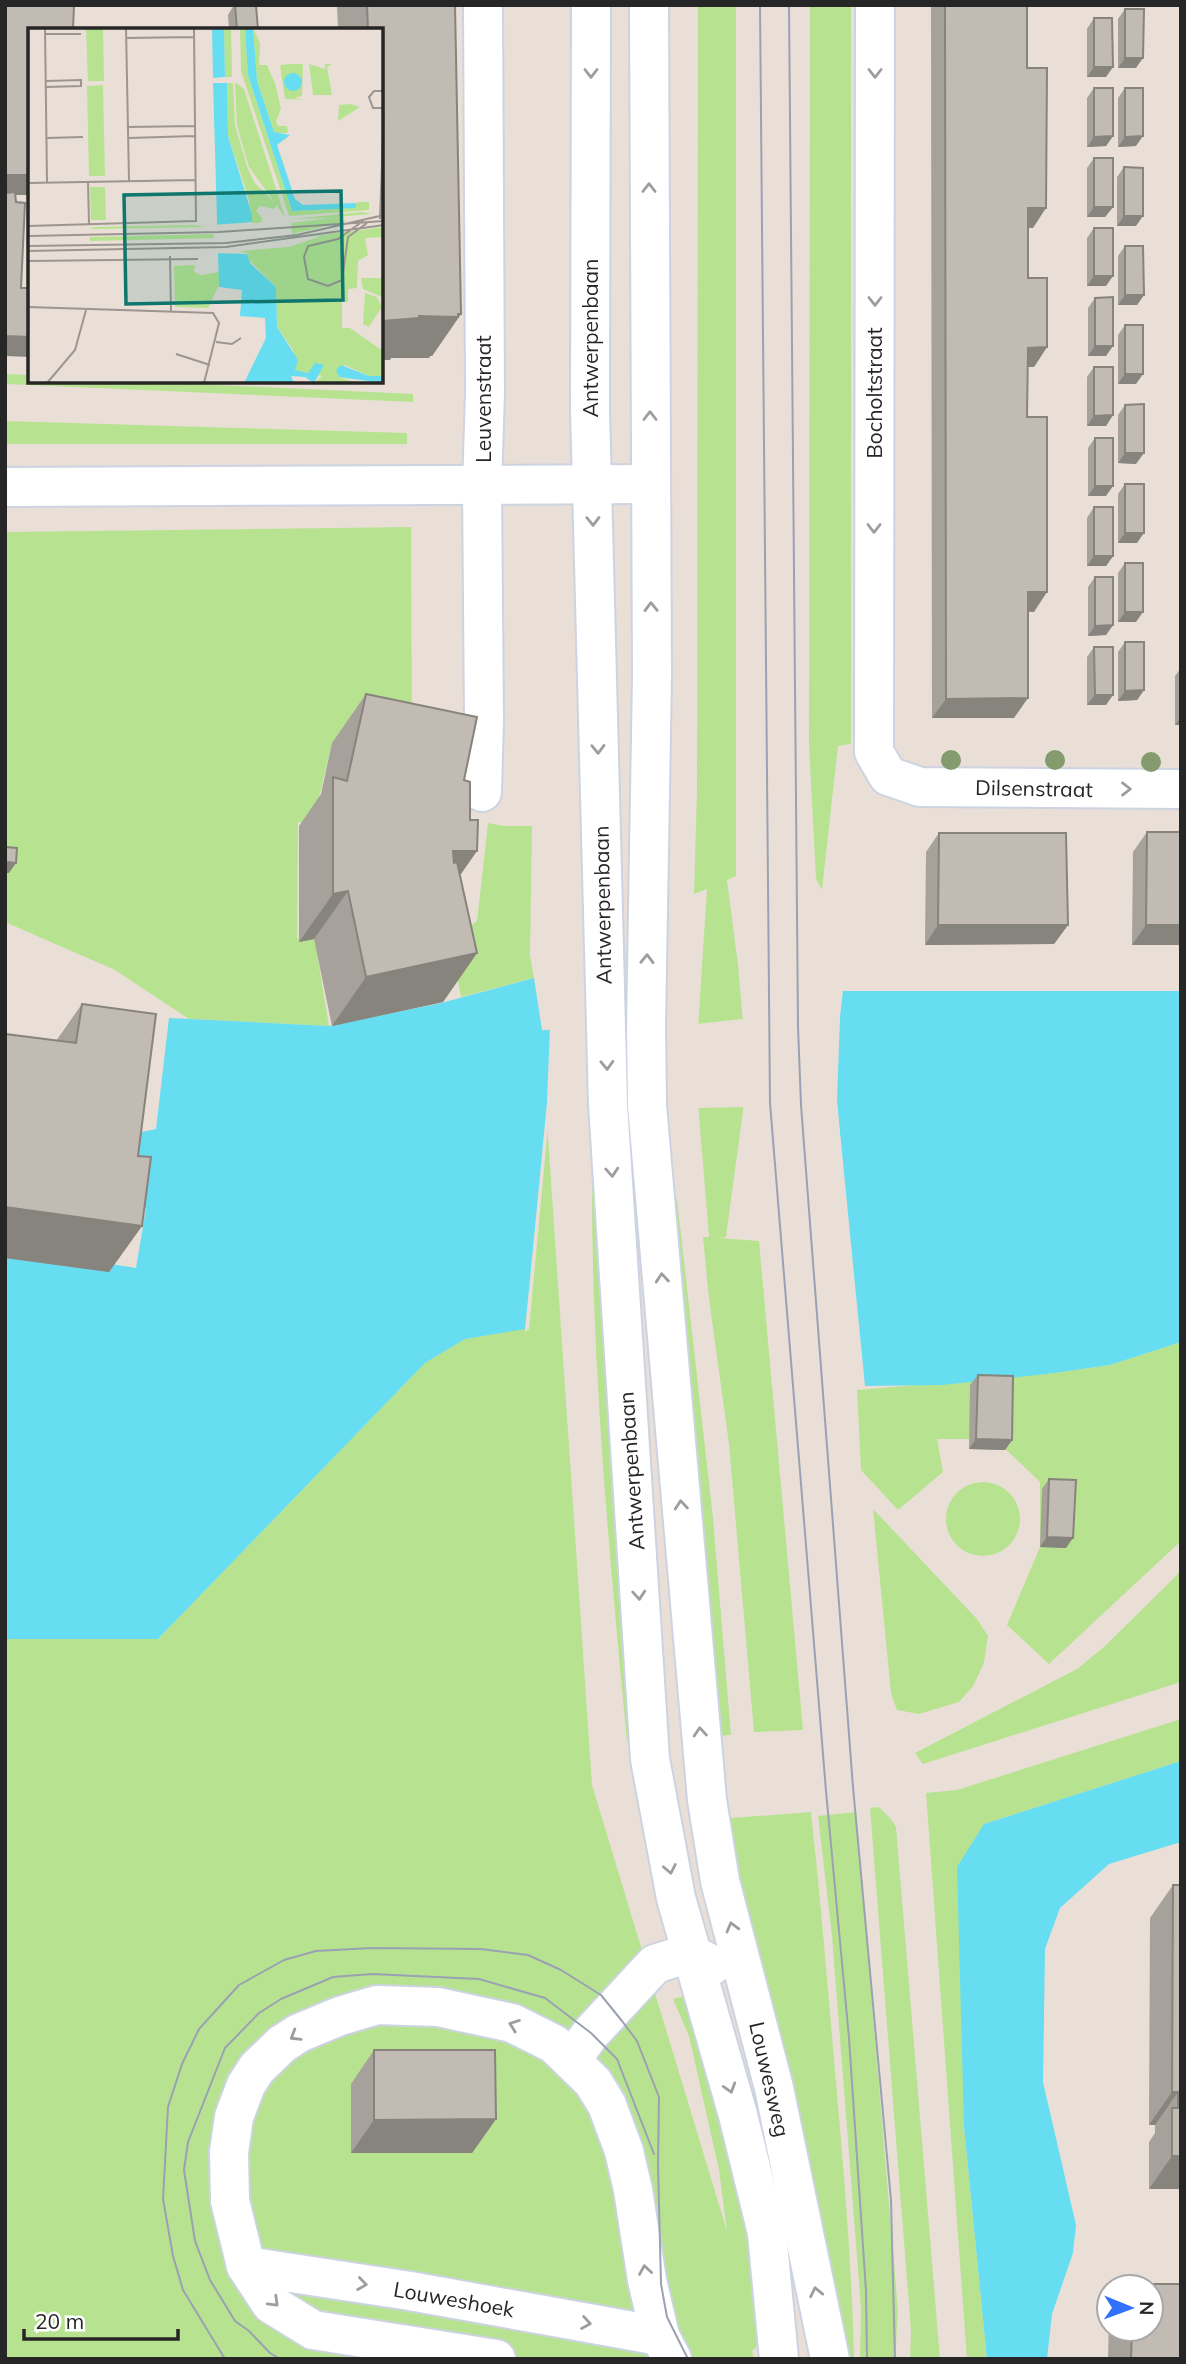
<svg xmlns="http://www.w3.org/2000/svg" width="1186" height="2364" font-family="Mulish,sans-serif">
<rect width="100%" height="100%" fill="#eadfd7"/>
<g fill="#b7e391">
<path d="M698,5H736V876L727,880L738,965L743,1022L698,1028L707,889L694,894L697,791Z"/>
<path d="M810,5H851V744L838,746L822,890L816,879L809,745Z"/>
<path d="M5,374L30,375V382H157L413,394V402L5,384Z"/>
<path d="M5,421L407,433V444H5Z"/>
<path d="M411,527L412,759L332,743L313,823L298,822L297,939L314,935L329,1026L189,1019L115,970L5,922V532Z"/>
<path d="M488,823L504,826H532L530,955L534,978L461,997L450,941L477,921Z"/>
<path d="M744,1103L726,1237L720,1238L759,1241L803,1730L754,1732L729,1444L709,1299L703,1237H709L698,1104Z"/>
<path d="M593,1106L642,1741L627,1742C607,1530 587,1318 593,1106Z"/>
<path d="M546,1107L592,1785L727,2231L719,2170L689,2036L673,1999L692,1994L699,2005L761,2294L760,2343L752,2351L754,2359H5V1639H158L425,1363L465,1339L525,1328Z"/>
<path d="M671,1199H677L713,1518L731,1735L715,1736Z"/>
<path d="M1181,1342V1541L1049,1664L1007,1625L1040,1547V1482L995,1439H937L943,1472L898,1510L861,1470L857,1390L1047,1374L1110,1365Z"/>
<circle cx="983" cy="1519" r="37"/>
<path d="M873,1509L977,1619L988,1636L984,1663L973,1686L959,1702L919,1714L897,1710L891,1693Z"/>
<path d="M1181,1571V1682L923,1764L915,1753L1077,1669L1105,1646Z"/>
<path d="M1181,1719V1761L984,1824L964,2127L987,2359H967L926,1793L957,1790Z"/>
<path d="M879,1807L891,1819L896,1827L940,2359H910L911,2331L870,1808Z"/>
<path d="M811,1812C821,1902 828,1992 836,2082C844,2174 852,2266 854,2359H846L737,1864L730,1818Z"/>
<path d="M856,1812L898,2311L895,2359H860L861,2308L832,1936L818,1816Z"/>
</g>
<g fill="#66ddf0">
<path d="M534,978L542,1030L742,1027L838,1033L843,991H1181V1342L1110,1365L1047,1374L942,1385L865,1386L837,1102H548L525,1329L465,1339L425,1363L158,1639H5V1239L10,1248L136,1268L146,1209L121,1191L128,1135L156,1129L169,1018L329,1026L441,1003Z"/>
<path d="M1181,1761V1842L1109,1864L1060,1908L1045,1949L1043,2082L1076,2225L1073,2253L1052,2314L1047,2359H987L964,2127L957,1867L984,1824Z"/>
</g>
<path fill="#eadfd7" d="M841,988L837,1102L863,1388L834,1105L698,1108L550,1105L529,1329L525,1332L547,1102L550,1027L697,1024L742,1019L746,1024L835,1030Z"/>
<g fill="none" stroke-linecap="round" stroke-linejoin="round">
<defs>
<g id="minor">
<path d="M591,5L590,409L608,1104L650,1759L676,1898L738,2115L767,2233L779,2359"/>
<path d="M649,5L652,676L646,1027L647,1105L707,1800L720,1881L774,2088L830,2359"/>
<path d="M875,5L874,752L888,776L920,787L1181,789"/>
<path d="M5,487L650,484"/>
<path d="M482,792L484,720L482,486L485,393L483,5"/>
<path d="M571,2060L591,2033L655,1964L690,1953L713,1965"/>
<path d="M246,2266L410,2291L660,2336"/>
<path d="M496,2359L313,2330L271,2304L246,2266L230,2201L229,2152L234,2117L246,2085L257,2068L282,2044L299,2033L340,2016L377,2005L438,2007L512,2023L554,2044L593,2082L607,2105L624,2151L633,2190L647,2280L660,2336L672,2359"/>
</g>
</defs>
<use href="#minor" stroke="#ccd3e1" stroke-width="42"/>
<use href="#minor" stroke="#fff" stroke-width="38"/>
<g stroke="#9aa1b2" stroke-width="2">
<path d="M760,5L770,1103L826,1791L849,2038L866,2291L867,2359"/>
<path d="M789,5L798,1027L801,1105L853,1787L891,2200L895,2359"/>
<path d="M225,2359L183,2290L173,2256L163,2199L168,2107L182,2064L199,2029L239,1985L284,1960L316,1951L372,1948L481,1949L528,1955L561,1970L601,1995L622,2021L637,2041L659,2097L658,2164L661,2284L667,2317L688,2359"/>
<path d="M280,2359L270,2353L249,2331L235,2321L210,2280L195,2241L184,2170L188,2142L225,2048L259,2013L281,1999L333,1977L372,1974L479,1979L545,1998L591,2033L617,2059L654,2154"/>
</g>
</g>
<g fill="#849b6d">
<circle cx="951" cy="760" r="10"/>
<circle cx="1055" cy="760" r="10"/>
<circle cx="1151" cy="762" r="10"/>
</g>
<g fill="#a6a19a">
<path d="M234,5H256L258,30H229L228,15Z"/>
<path d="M337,5H455L461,314L432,356H430L429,358H391L390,360H382V30H338Z"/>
<path d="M931,5H1027V68L1033,228L1028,227V278L1047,347L1034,367H1028L1027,417L1034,612L1028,611L1014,718H932Z"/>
<path d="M1125,9L1136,68H1118V19Z"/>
<path d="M1094,18L1106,77H1087V29Z"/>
<path d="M1094,88L1113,136L1106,146L1087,147V98Z"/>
<path d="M1125,88L1136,146L1118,147V98Z"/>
<path d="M1094,158L1113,207L1105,217H1087V168Z"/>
<path d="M1124,167L1136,226H1117V177Z"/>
<path d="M1094,228L1106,286H1087V238Z"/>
<path d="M1125,246L1144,295L1137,305H1118V256Z"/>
<path d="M1095,298L1106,356H1088V308Z"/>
<path d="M1125,325L1136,384H1118V335Z"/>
<path d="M1094,367L1113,415L1106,426H1087V377Z"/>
<path d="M1125,405L1136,464L1118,463V415Z"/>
<path d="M1095,438L1106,496H1088V448Z"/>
<path d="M1125,484L1137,543H1118V494Z"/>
<path d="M1094,507L1113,556L1106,566H1087V518Z"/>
<path d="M1125,563L1136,622H1118V573Z"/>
<path d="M1095,577L1113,625L1106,635L1088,636V587Z"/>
<path d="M1125,642L1144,690L1137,700L1118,701V652Z"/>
<path d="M1094,647L1106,705H1087V657Z"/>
<path d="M1181,668V725H1175V676Z"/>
<path d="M366,694L464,780L460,876L477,953L443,1002L332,1026L314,939L299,942V826L321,794L332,743Z"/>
<path d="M1147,832H1181V945H1132L1133,852Z"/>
<path d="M939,833L1068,925L1054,944L925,945L926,852Z"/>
<path d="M82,1004L142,1226L109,1272L5,1258V1034L56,1041Z"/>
<path d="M978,1375L1012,1440L1005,1450L969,1449L970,1385Z"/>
<path d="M1049,1479L1066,1548L1040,1547L1042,1489Z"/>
<path d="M1173,1885H1181V2189H1149V2142L1155,2133V2125H1149L1150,1918Z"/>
<path d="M374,2050L496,2119L472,2153H351V2084Z"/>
<path d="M1132,2284H1181V2359H1108L1109,2317V2329H1151V2287H1130Z"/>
</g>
<g fill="#87837d">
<path d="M1088,5H1107L1106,7H1087Z"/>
<path d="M1125,58H1143L1136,68H1118Z"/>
<path d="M1094,67H1113L1106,77H1087Z"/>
<path d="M1113,136L1106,146L1087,147L1094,137Z"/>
<path d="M1143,136L1136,146L1118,147L1125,137Z"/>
<rect x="5" y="175" width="25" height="20"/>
<path d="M1094,207H1113L1105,217H1087Z"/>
<path d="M1028,208H1046L1033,228L1014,227Z"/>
<path d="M1124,216H1143L1136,226H1117Z"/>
<path d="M1094,276H1113L1106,286H1087Z"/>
<path d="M1125,295H1144L1137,305H1118Z"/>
<path d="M461,314L432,356H430L429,358H391L390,360H382V321L419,316Z"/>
<path d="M5,336L30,337V357L5,356Z"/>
<path d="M1095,346H1113L1106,356H1088Z"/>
<path d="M1047,347L1034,367H1014L1028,348Z"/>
<path d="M1125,374H1143L1136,384H1118Z"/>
<path d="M1113,415L1106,426H1087L1094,416Z"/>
<path d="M1125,453H1144L1136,464L1118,463Z"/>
<path d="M1095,486H1113L1106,496H1088Z"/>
<path d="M1125,533H1144L1137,543H1118Z"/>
<path d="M1094,556H1113L1106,566H1087Z"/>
<path d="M1028,592H1047L1034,612L1014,611Z"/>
<path d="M1125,612H1143L1136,622H1118Z"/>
<path d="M1113,625L1106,635L1088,636L1095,626Z"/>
<path d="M1144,690L1137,700L1118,701L1125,691Z"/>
<path d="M1095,695H1113L1106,705H1087Z"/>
<path d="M1028,698L1014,718H932L946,699Z"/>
<path d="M1181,717V725H1175Z"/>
<path d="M453,851H477L443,900Z"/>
<path d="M5,862L16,863L9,873H5Z"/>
<path d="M348,891L314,939L299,942L333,894Z"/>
<path d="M938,925H1068L1054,944L925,945Z"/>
<path d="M1146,925H1181V945H1132Z"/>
<path d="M477,953L443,1002L332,1026L366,977Z"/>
<path d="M5,1207L142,1226L109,1272L5,1258Z"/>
<path d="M976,1439L1012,1440L1005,1450L969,1449Z"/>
<path d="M1047,1537L1073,1538L1066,1548L1040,1547Z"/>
<path d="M1172,2092H1178L1155,2125H1149Z"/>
<path d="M496,2119L472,2153H351L374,2120Z"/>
<path d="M1172,2156H1181V2189H1149Z"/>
</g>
<g fill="#c1bbb3" stroke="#87837d" stroke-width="2">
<path d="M5,5H74L73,30H30V175H5Z"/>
<path d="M235,5H256L258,30H237Z"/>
<path d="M367,5H455L461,314H458V317L419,316V318L382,321V30H368Z"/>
<path d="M945,5H1027V68H1047L1046,208H1028V278H1047V347L1028,348L1027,417H1047V592H1028V698L946,699Z"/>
<path d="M1125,9H1144L1143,58H1125Z"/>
<path d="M1094,18H1112L1113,67H1094Z"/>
<path d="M1094,88H1113V136L1094,137Z"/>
<path d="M1125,88H1143V136L1125,137Z"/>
<rect x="1094" y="158" width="19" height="49"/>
<path d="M1124,167L1143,168V216H1124Z"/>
<path d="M15,192L16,202L25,203L21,288H30V337L5,336V193Z"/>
<rect x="1094" y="228" width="19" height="48"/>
<path d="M1125,246H1143L1144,295H1125Z"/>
<path d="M1113,297V346H1095V298Z"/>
<rect x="1125" y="325" width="18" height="49"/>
<path d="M1094,367H1113V415L1094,416Z"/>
<path d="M1144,404V453H1125V405Z"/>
<rect x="1095" y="438" width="18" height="48"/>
<rect x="1125" y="484" width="19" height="49"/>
<rect x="1094" y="507" width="19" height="49"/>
<rect x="1125" y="563" width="18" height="49"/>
<path d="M1095,577H1113V625L1095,626Z"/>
<path d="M1125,642H1144V690L1125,691Z"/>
<path d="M1094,647H1113V695H1095Z"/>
<path d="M366,694L477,717L464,780L470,782V820H478L477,851H453L454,863L457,862L477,953L366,977L348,891L333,894V777L347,781Z"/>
<path d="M1147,832H1181V925H1146Z"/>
<path d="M939,833H1066L1068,925H938Z"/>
<path d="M5,847L17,848L16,863L5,862Z"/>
<path d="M82,1004L156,1014L138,1156L151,1157L142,1226L5,1207V1034L76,1043Z"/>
<path d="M978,1375L1013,1376L1012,1440L976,1439Z"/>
<path d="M1049,1479L1076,1480L1073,1538L1047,1537Z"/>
<path d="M1173,1885H1181V2156H1172V2108H1178V2092H1172Z"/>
<path d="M374,2050H495L496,2119L374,2120Z"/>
<path d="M1132,2284H1181V2359H1131L1132,2329H1151V2287H1132Z"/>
</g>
<defs><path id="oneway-chevron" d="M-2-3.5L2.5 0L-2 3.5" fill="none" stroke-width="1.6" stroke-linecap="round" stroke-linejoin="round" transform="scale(1.75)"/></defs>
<g stroke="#9d9d9d">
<use href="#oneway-chevron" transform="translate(591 73) rotate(90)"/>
<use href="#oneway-chevron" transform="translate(875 73) rotate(90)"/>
<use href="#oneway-chevron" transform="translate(649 188) rotate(-90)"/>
<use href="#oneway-chevron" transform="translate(875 301) rotate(90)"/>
<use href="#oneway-chevron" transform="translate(650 416) rotate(-90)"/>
<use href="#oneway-chevron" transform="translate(593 521) rotate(89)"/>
<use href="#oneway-chevron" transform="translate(874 528) rotate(90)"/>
<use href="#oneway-chevron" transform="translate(651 607) rotate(-91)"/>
<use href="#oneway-chevron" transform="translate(598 749) rotate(89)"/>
<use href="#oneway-chevron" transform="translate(1126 789)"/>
<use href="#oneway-chevron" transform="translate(647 959) rotate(-89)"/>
<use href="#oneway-chevron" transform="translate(607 1065) rotate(88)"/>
<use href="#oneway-chevron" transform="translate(612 1172) rotate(86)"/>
<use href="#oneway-chevron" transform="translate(662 1278) rotate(-95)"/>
<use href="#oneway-chevron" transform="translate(681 1505) rotate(-95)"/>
<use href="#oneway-chevron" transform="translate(639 1595) rotate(86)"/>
<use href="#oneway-chevron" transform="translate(700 1732) rotate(-95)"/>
<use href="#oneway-chevron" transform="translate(670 1869) rotate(79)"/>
<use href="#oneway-chevron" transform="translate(732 1927) rotate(-105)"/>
<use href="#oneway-chevron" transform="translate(514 2025) rotate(-160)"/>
<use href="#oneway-chevron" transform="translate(295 2036) rotate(149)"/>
<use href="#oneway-chevron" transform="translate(730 2088) rotate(73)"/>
<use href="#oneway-chevron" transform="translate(645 2270) rotate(-99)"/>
<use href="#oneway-chevron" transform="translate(362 2284) rotate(8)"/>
<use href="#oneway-chevron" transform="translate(816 2292) rotate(-102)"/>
<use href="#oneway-chevron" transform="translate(274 2302) rotate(44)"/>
<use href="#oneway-chevron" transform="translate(586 2323) rotate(10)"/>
</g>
<g text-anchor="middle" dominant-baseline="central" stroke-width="7" stroke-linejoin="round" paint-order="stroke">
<g font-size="21" fill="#262626" stroke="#fff">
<text transform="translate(590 338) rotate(-90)">Antwerpenbaan</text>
<text transform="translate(874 393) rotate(-90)">Bocholtstraat</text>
<text transform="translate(483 399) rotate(-90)">Leuvenstraat</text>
<text transform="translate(1034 788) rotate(1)">Dilsenstraat</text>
<text transform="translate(602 905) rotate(-91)">Antwerpenbaan</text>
<text transform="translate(631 1471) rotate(-94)">Antwerpenbaan</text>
<text transform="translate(770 2079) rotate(77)">Louwesweg</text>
<text transform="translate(454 2299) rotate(10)">Louweshoek</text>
</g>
</g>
<g transform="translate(28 28)">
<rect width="355" height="355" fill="#eadfd7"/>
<path d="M58,0H75L76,53H60ZM196,0H203L204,49H197ZM212,0H217L220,47L264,183L323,180L330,174H341V182L261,188L213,43ZM225,0L232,15L231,37H239L247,55L253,81L248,93L250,98H259L260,105H246L242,92L229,53ZM264,36H275L274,68L266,70L277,72L257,71L252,37ZM281,36L297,41V36H304L299,39L304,67H285ZM207,54L216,61L257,189L221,139L209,98ZM199,55H205L207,97L220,141L226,154L249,177L246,181L232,178L228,183L235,191L232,195H224L221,172L200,108ZM75,57L77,148H61L59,58ZM311,77L323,76L332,79L310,93ZM62,159H77L78,192H63ZM334,184L344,186L309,189L319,193L264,206L263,195L303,190L264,191ZM165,197L178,199L62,201L65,199ZM355,199V209L337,210L340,227L330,233L329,260L320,261V274H314V300H322L355,323V348H341L317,337L311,349L329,355H286L294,348L267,342L265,322L249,299L248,259L220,231L199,224L261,219L294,208L280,209ZM191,206V210L62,213V209ZM167,237L166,244L173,247L192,244L191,257L180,280L147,279L146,238ZM333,250H354V269L335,261ZM337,265L349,269L354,279L341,299L335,296Z" fill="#b7e391"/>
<path d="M184,0H196L197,49L185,50ZM217,0H225L229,53L246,104L262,107L249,117L267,171L275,177L328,175V180L264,183L220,47ZM256 54a9 9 0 1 1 18 0a9 9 0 1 1-18 0ZM185,55H199L200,108L224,187V194L198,198V224L219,226L222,235L248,259L249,299L270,332L267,342L280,345L287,335L296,337L286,355L277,349L263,348L266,355H216L238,310L237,290L212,288L214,262L191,259ZM313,337L341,348H355V355L311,349L308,342Z" fill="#66ddf0"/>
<path d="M227,194L201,201L202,221L223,226L183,225L188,222L184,197Z" fill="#eadfd7"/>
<path fill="none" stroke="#9c9590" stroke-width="2" d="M17,0L19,154M98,0L101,153M18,6H53M98,10L166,9M18,53L53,52V58L18,59M356,63H346L341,69L345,80H356M100,99L167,98M19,110L55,109M100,110L167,108M60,154L61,196M0,155L168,152M352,191L356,84M335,193L310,211L280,218L276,229L280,251L300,258L314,252L320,209L339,195M0,198L168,193L166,0M0,208L191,204L356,193M0,218L198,215L269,207L356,187M0,223L198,219L356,197M142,228L143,284M0,233L170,231M0,279L185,285L191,295L176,355M188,314L204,316L213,310M148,326L182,337M19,355L47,322L58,282"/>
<path fill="#0f766e" fill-opacity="0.15" stroke="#0f766e" stroke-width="3.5" d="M313,163L315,272L98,276L96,167Z"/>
<rect width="355" height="355" fill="none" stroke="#262626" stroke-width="3.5"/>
</g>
<rect width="1186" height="2364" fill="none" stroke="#262626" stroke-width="14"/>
<g transform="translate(1130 2308) rotate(91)"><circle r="33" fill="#ffffff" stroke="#a8a8a8" stroke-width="2"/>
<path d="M0-5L12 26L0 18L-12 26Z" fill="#3171fd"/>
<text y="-10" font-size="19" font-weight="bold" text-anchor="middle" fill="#262626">N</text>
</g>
<path d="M24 2329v10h154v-10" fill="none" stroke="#262626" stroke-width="3.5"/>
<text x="35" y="2329" font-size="21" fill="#262626" stroke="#ffffff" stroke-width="5" paint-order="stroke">20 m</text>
</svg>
